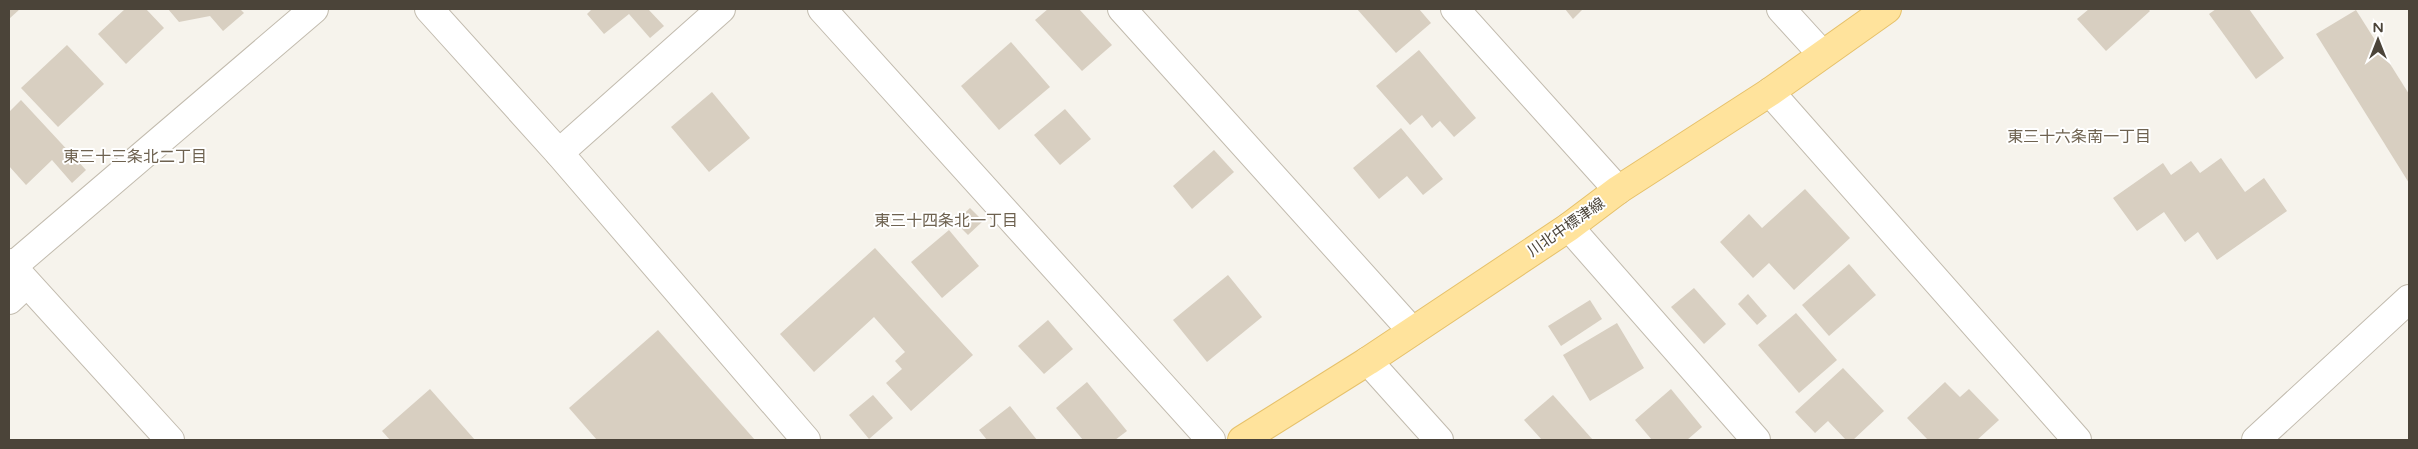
<svg xmlns="http://www.w3.org/2000/svg" width="2418" height="449" font-family="'Varela Round','Noto Sans JP',sans-serif">
<rect width="100%" height="100%" fill="#f6f3ec"/>
<g fill="#d8cfc1">
<path d="M9,9H20L9,19Z"/>
<path d="M125,9H146L164,28L126,64L98,34Z"/>
<path d="M168,9H240L244,13L223,31L210,16L179,22Z"/>
<path d="M592,9H648L664,26L650,38L629,14L604,34L587,14Z"/>
<path d="M1048,9H1079L1112,45L1082,71L1035,20Z"/>
<path d="M1357,9H1419L1431,23L1396,53Z"/>
<path d="M1565,9H1583L1573,19Z"/>
<path d="M2089,9H2148L2150,11L2106,51L2077,19Z"/>
<path d="M2216,9H2249L2284,58L2256,79L2209,14Z"/>
<path d="M2356,10L2409,94V183L2316,34Z"/>
<path d="M1011,42L1050,87L999,130L961,86Z"/>
<path d="M67,45L104,84L58,127L21,88Z"/>
<path d="M1419,50L1476,118L1454,137L1440,121L1432,128L1422,115L1410,125L1376,86Z"/>
<path d="M712,92L750,138L709,172L671,127Z"/>
<path d="M21,100L86,170L72,183L52,160L26,185L9,166V112Z"/>
<path d="M1065,109L1091,139L1060,165L1034,135Z"/>
<path d="M1401,128L1443,179L1423,195L1407,176L1379,199L1353,168Z"/>
<path d="M1214,150L1234,172L1192,209L1173,186Z"/>
<path d="M2221,158L2245,192L2264,178L2287,211L2217,260L2198,232L2185,242L2164,212L2137,231L2113,198L2163,163L2171,175L2191,161L2200,173Z"/>
<path d="M1805,189L1850,238L1794,290L1769,263L1753,278L1720,242L1749,214L1762,228Z"/>
<path d="M970,208L983,221L968,235L955,222Z"/>
<path d="M949,230L979,266L942,298L911,262Z"/>
<path d="M875,248L973,355L911,411L886,383L902,369L895,361L905,352L874,317L814,372L780,334Z"/>
<path d="M1849,264L1876,295L1829,336L1802,305Z"/>
<path d="M1228,275L1262,317L1207,362L1173,320Z"/>
<path d="M1694,288L1726,324L1704,344L1671,307Z"/>
<path d="M1748,294L1767,316L1757,325L1738,304Z"/>
<path d="M1590,300L1602,319L1561,346L1548,326Z"/>
<path d="M1796,313L1837,360L1799,393L1758,345Z"/>
<path d="M1048,320L1073,349L1044,374L1018,346Z"/>
<path d="M1617,323L1644,368L1590,401L1563,355Z"/>
<path d="M658,330L755,440H597L569,408Z"/>
<path d="M1843,368L1884,411L1853,440H1846L1828,421L1815,433L1795,412Z"/>
<path d="M1087,382L1127,431L1115,440H1083L1056,408Z"/>
<path d="M1945,382L1960,397L1969,389L1999,420L1977,440H1928L1907,418Z"/>
<path d="M430,389L475,440H390L382,431Z"/>
<path d="M1671,389L1702,427L1687,440H1652L1635,420Z"/>
<path d="M873,395L893,418L869,439L849,415Z"/>
<path d="M1553,395L1593,440H1542L1524,420Z"/>
<path d="M1010,406L1037,440H987L979,430Z"/>
</g>
<g fill="none" stroke-linecap="round" stroke-linejoin="round">
<defs>
<g id="minor">
<path d="M429,9L559,153L806,440"/>
<path d="M822,9L1211,440"/>
<path d="M1122,9L1412,331"/>
<path d="M1455,9L1618,190"/>
<path d="M1781,9L1822,54"/>
<path d="M1770,92L2077,440"/>
<path d="M559,153L721,9"/>
<path d="M1569,227L1756,440"/>
<path d="M9,263L170,440"/>
<path d="M12,267L314,9"/>
<path d="M9,300L26,284"/>
<path d="M1368,361L1439,440"/>
<path d="M2256,440L2409,299"/>
</g>
<path id="major" d="M1242,440L1368,361L1569,227L1618,190L1770,92L1887,9"/>
</defs>
<use href="#minor" stroke="#c2bbae" stroke-width="30"/>
<use href="#major" stroke="#e6c16a" stroke-width="30"/>
<use href="#minor" stroke="#fff" stroke-width="28"/>
<use href="#major" stroke="#ffe39c" stroke-width="28"/>
</g>
<g text-anchor="middle" dominant-baseline="central" stroke-width="4" stroke-linejoin="round" paint-order="stroke">
<g font-size="15" fill="#4b4439" stroke="#fff">
<text transform="translate(1566 227) rotate(-35)">川北中標津線</text>
</g>
<g font-size="16" fill="#6e6250" stroke="#fff">
<text x="2079" y="137">東三十六条南一丁目</text>
<text x="135" y="157">東三十三条北二丁目</text>
<text x="946" y="221">東三十四条北一丁目</text>
</g>
</g>
<rect width="2418" height="449" fill="none" stroke="#4b4439" stroke-width="20"/>
<g transform="translate(2378 40)" stroke="#ffffff" stroke-width="4" paint-order="stroke">
<path d="M0-4L9 19L0 12L-9 19Z" fill="#4b4439"/>
<text y="-8" font-size="14" font-weight="bold" text-anchor="middle" fill="#4b4439">N</text>
</g>
</svg>
